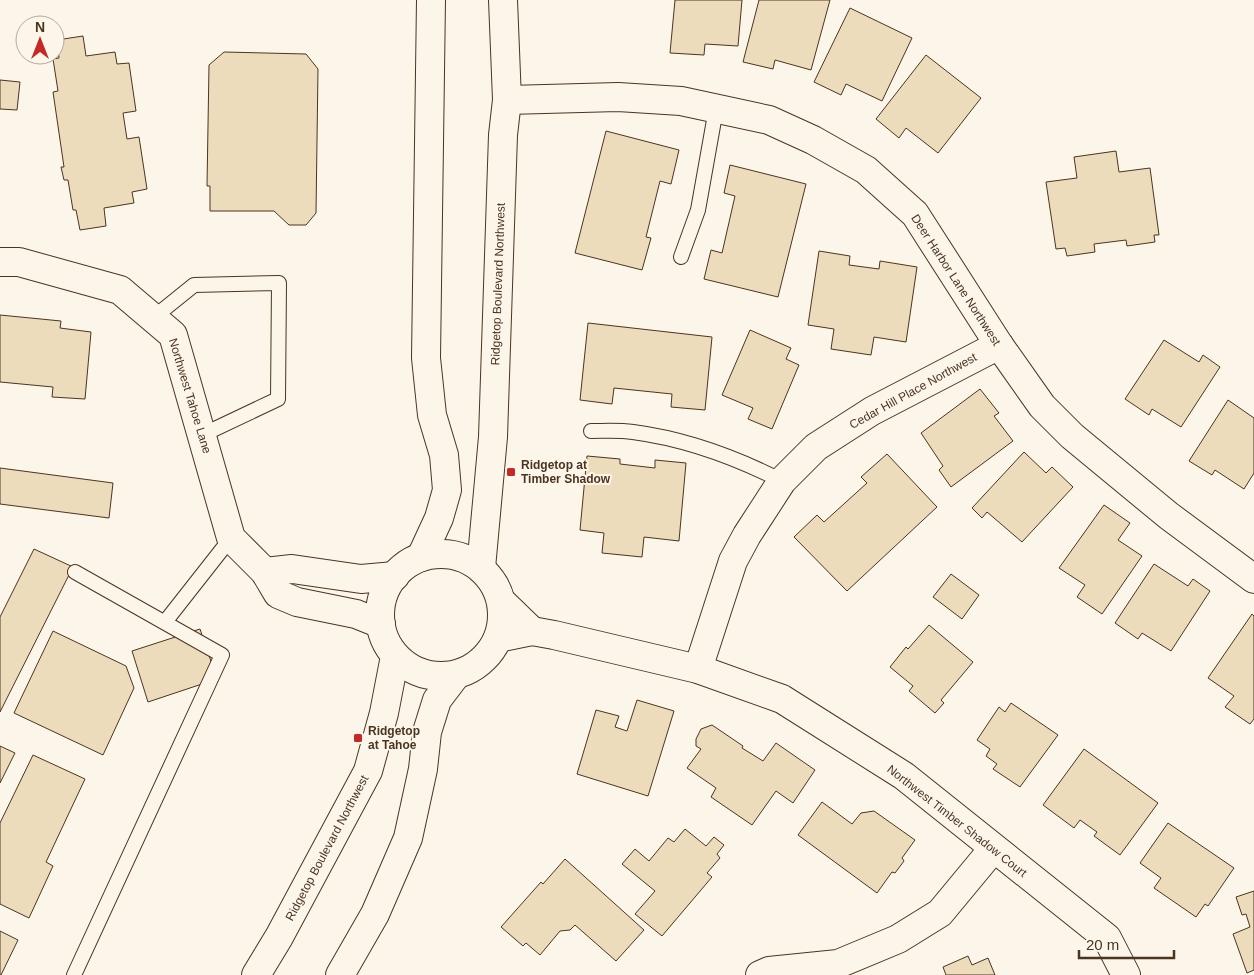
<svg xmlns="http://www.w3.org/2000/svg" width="1254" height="975" font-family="Arial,sans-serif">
<rect width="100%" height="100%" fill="#fbf6e9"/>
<g fill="#ecdcbc" stroke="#4a3520">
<path d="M675,0H742L738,46L705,44L704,55L670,53Z"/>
<path d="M759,0H830L811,70L775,60L773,69L743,62Z"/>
<path d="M850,8L912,38L882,101L846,84L841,95L814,82Z"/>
<path d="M83,36L86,56L115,52L117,64L129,63L136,111L123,113L127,139L139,137L147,189L132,192L134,203L104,208L106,226L80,230L76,210H73L68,180H64L61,167H64L53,92L58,91L53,59L59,58L57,40Z"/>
<path d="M224,52L306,54L318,69L316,213L306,225H289L274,211H210V186H207L209,65Z"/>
<path d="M926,55L981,98L938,153L906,128L899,138L876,119Z"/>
<path d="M0,80L20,82L17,110L0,109Z"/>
<path d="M606,131L679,150L671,184L660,181L646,237L651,238L642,270L575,253Z"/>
<path d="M1116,151L1119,172L1150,168L1159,235H1154L1155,242L1127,246L1126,240L1094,244L1095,252L1067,256L1065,248L1056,249L1046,182L1077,178L1074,157Z"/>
<path d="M730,165L806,184L778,297L704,279L711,250L722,253L735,196L724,193Z"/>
<path d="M819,251L850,256L849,265L879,269L880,261L917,267L906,342L874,337L871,355L831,349L834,329L808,325Z"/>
<path d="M0,315L61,321L60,328L91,332L85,399L52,397L53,387L0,382Z"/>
<path d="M588,323L712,337L705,410L671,407L672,394L614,388L612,404L580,400Z"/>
<path d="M750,330L791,348L786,359L799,365L772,429L748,419L753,408L722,395Z"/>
<path d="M1164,340L1199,362L1203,355L1220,367L1181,427L1152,409L1149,415L1125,399Z"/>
<path d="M980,389L999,413L994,416L1013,441L951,487L939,470L943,466L921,433Z"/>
<path d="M1228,400L1254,418V473L1244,489L1215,470L1212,475L1189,461Z"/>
<path d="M1024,452L1046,473L1052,467L1073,487L1022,542L987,512L982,518L972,508Z"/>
<path d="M887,454L937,507L847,591L794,537L817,515L824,522L867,483L861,477Z"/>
<path d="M587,456L620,459V464L655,468V460L686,463L679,541L644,537L642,557L602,553L604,533L580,530Z"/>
<path d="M0,468L113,483L109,518L0,504Z"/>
<path d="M1104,505L1130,523L1118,540L1142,556L1102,614L1077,597L1085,585L1059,568Z"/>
<path d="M34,549L73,567L0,712V617Z"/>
<path d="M1154,564L1188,586L1193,579L1210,591L1171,651L1142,633L1138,639L1115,623Z"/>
<path d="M951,574L979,595L962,619L933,597Z"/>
<path d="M1252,614L1254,616V719L1250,724L1225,707L1234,696L1208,678Z"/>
<path d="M929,625L973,662L941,700L944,703L935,713L909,691L913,686L890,667L906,647L908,649Z"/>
<path d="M200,629L217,679L148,702L132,651Z"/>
<path d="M53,631L126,666L134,688L103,755L14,713Z"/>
<path d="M637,700L674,711L648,796L577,774L596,710L619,716L615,727L627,731Z"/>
<path d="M1011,703L1058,735L1020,787L993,769L997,764L986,756L990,749L977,740L999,707L1005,712Z"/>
<path d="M712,725L743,746L742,748L763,761L776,743L815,770L793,803L776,791L752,825L711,797L716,788L687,768L701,749L696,746V739L701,729Z"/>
<path d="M0,746L15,753L0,783Z"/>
<path d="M1084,749L1158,803L1120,855L1094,836L1097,832L1080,820L1074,828L1043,805Z"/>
<path d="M33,755L85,779L46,862L53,866L29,918L0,904V823Z"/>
<path d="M822,802L852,824L861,813L874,811L915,840L902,858L904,861L895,873L892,872L877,893L798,835Z"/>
<path d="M1168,823L1234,868L1208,906L1205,904L1196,917L1154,888L1161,878L1140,863Z"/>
<path d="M685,829L706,846L714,837L724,845L717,854L720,858L707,873L712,877L662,936L635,914L655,891L622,864L635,849L649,861L668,838L674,842Z"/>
<path d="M565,859L644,930L616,961L575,925L570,930L560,931L540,955L526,943L523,946L501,927L541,882L543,884Z"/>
<path d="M1254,891V970L1247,973L1233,934L1250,927L1246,914L1242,915L1236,897Z"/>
<path d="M0,931L18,940L1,975H0Z"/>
<path d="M968,956L972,965L988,958L995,975H946L943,967Z"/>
</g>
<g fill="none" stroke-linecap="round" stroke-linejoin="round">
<defs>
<g id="service">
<path d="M681,257L698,210L716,109"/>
<path d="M153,318L194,285L279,283L278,399L202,435"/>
<path d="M591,431C605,431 619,430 633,432C686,439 735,457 782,481"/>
<path d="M165,622L231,538"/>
<path d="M74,975L222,655L75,572"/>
</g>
<g id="minor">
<path d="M507,100L618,97L681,101L769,120L813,140L866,170L915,214L999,345L1042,406L1072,436L1169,516L1254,579"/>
<path d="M0,262H19L120,290L173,335L231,538L265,572L278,594L297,602L356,614L381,624"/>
<path d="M265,572L292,569L361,579L395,576"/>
<path d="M501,601L532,631"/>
<path d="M498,638L532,631L554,635L698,669L782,699L904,776L1107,938L1126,975"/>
<path d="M698,669L733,561L747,535L782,481L816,447L872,411L999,345"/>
<path d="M760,975L769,971L838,964L898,939L940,913L993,849"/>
</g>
<g id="secondary">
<circle cx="441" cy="615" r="61"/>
<path d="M421,557L439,518L447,490L444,455L432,415L426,358L431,0"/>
<path d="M481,568L493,437L503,135L507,100L503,0"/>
<path d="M256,975L279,937L368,771L384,713L395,656"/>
<path d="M340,975L375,914L408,838L423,769L427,732L437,700L456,675"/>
</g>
</defs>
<use href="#service" stroke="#4a3520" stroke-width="16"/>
<use href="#minor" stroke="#4a3520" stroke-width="30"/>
<use href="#secondary" stroke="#4a3520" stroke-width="30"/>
<use href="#service" stroke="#fbf6e9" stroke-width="14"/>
<use href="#minor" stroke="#fbf6e9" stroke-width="28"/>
<use href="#secondary" stroke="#fbf6e9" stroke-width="28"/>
</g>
<g fill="#c62828" stroke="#fbf6e9" stroke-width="2">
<rect x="506" y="467" width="10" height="10" rx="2.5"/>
<rect x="353" y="733" width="10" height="10" rx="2.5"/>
</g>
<g text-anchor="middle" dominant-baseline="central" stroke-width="4" stroke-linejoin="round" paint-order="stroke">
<g font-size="12" fill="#4a3520" stroke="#fbf6e9">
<text transform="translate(956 280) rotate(57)">Deer Harbor Lane Northwest</text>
<text transform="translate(498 284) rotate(-88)">Ridgetop Boulevard Northwest</text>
<text transform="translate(913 391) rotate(-29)">Cedar Hill Place Northwest</text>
<text transform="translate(190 396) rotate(73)">Northwest Tahoe Lane</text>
<text transform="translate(957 821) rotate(38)">Northwest Timber Shadow Court</text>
<text transform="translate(327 848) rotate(-62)">Ridgetop Boulevard Northwest</text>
</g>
<g font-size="12" font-weight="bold" fill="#4a3520" stroke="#fbf6e9" text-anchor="start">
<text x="521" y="465">Ridgetop at<tspan x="521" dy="14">Timber Shadow</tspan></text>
<text x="368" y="731">Ridgetop<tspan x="368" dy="14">at Tahoe</tspan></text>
</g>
</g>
<g transform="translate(40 40)"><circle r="24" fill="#fbf6e9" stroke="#b4a999"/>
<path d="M0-4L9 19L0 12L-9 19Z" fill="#c62828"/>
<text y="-8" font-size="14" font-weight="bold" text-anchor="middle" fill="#4a3520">N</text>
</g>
<path d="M1079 950v8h95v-8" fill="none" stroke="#4a3520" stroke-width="2.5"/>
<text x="1086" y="950" font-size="15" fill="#4a3520" stroke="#fbf6e9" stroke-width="4" paint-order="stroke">20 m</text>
</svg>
